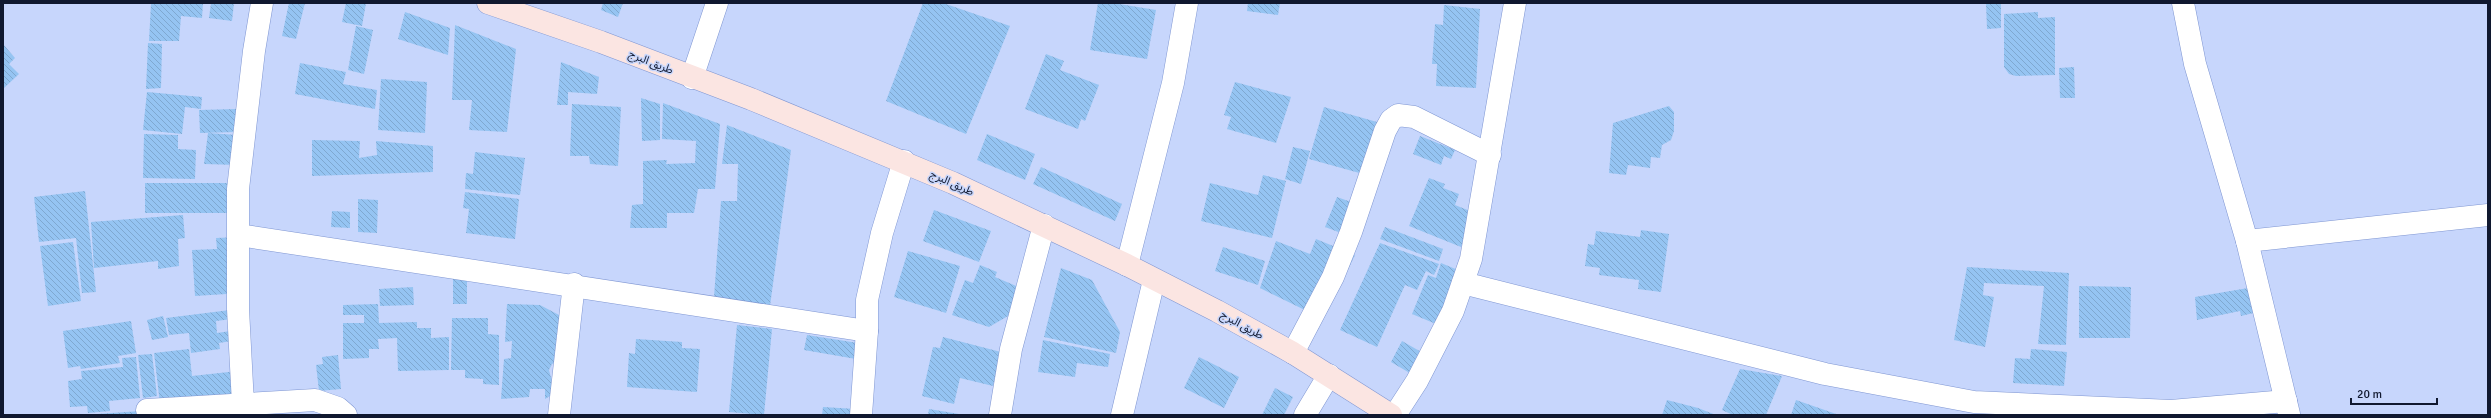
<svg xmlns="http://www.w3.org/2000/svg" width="2491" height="418" font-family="Signika,'Noto Sans Arabic',sans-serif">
<defs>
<pattern id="building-back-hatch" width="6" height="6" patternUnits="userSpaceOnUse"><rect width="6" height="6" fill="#95c4f2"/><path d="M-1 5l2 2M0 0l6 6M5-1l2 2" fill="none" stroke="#7fa8d0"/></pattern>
</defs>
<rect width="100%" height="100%" fill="#c7d6fc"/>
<g fill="url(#building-back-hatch)">
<path d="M151,3H203L202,18L181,16L179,41H149Z"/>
<path d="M211,3H234L232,21L209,18Z"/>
<path d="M289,3H305L296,39L282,36Z"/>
<path d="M346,3H366L362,26L342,22Z"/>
<path d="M603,3H623L618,17L601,10Z"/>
<path d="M923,3H943L1010,26L966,134L886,101Z"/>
<path d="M1098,3H1113L1156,10L1147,59L1090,50Z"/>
<path d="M1248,3H1280L1278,15L1247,11Z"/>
<path d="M1986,3H2001V28L1987,29Z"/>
<path d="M1444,5L1480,9L1476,88L1436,86L1437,64H1432L1435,24L1443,25Z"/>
<path d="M405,12L450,28L448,55L398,39Z"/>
<path d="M2038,12V18L2055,17V75L2016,76L2009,74L2004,67V14Z"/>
<path d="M455,25L516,49L507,132L469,130L472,100H452Z"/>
<path d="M356,26L373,30L364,74L348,70Z"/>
<path d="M148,43L162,44L161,88L146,89Z"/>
<path d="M3,44L15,58L9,64L19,74L3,89Z"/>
<path d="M1046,54L1064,61L1060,70L1099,85L1085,121L1081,119L1078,129L1025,109Z"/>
<path d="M561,62L599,77L597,94L568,92V105H557Z"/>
<path d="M300,63L346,72L343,84L377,90L375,109L295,94Z"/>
<path d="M2074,67L2075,98H2060L2059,68Z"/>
<path d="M381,79L427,82L425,133L378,130Z"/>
<path d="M1235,82L1291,97L1276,143L1227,129L1231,117L1224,115Z"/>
<path d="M147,92L202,97L201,109L185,107L182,134L143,130Z"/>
<path d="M641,98L660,104V140L642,141Z"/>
<path d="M663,103L720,124L715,189H698L694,213H667V228H630L632,205L643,204V161L667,160L666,164L695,163L696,141L662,139Z"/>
<path d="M572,104L621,107L618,166L590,164L589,156H570Z"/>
<path d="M1669,106L1674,112V131L1671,140L1662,145L1660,158L1651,157L1650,168L1628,165L1626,175L1609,173L1613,123Z"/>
<path d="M1324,107L1377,122L1363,174L1309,159Z"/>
<path d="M236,109L237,132L200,133L199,110Z"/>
<path d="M727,125L791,150L770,306L714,297L721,201H737L738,164H722Z"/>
<path d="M208,133L237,135V165L204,164Z"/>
<path d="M144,134L178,135V149L196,150L195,179L143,178Z"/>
<path d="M987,134L1035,154L1025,180L977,160Z"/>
<path d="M1420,136L1455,150L1451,159L1444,156L1441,165L1413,154Z"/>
<path d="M312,140L360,141L359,158L377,155L376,141L433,146V172L312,176Z"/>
<path d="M1293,147L1310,151L1301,184L1285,179Z"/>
<path d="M475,152L525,158L520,195L465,189L466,173L473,174Z"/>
<path d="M1041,167L1122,204L1115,221L1033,184Z"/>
<path d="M1263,175L1286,181L1272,238L1201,221L1210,183L1258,195Z"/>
<path d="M1429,178L1445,184L1443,188L1459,194L1455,205L1475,213L1461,247L1409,226Z"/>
<rect x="145" y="183" width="84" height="30"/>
<path d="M85,191L96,292L82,293L76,238L39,242L34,197Z"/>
<path d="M465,192L519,199L515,239L466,233L469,209L463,208Z"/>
<path d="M1337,197L1368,208L1357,239L1325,227Z"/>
<path d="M358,199L378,200L377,233L358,232Z"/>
<path d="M934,210L991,231L979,262L923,241Z"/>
<path d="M332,211L350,212V228L331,227Z"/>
<path d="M183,215L185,238L178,239L179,266L158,269V261L94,268L91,222Z"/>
<path d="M1385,227L1443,249L1439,261L1380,239Z"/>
<path d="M1641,230L1669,234L1661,292L1638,289L1639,280L1599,275L1600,268L1585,266L1588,244L1594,245L1596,231L1640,237Z"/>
<path d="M239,237L242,293L195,296L192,250L217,249L216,238Z"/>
<path d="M1316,239L1355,255L1330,306L1313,314L1260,288L1276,241L1310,254Z"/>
<path d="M73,242L81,301L48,306L40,246Z"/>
<path d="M1380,243L1439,264L1434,275L1426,271L1417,290L1405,285L1377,347L1340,330Z"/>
<path d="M1223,247L1265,261L1258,285L1215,271Z"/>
<path d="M908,251L960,266L946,313L894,297Z"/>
<path d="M1441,263L1470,275L1448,329L1412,314L1428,275L1436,278Z"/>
<path d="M980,265L997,272L995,277L1023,289L1015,312L989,327L952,315L965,280L973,283Z"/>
<path d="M1967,267L2069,273L2066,345L2038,344L2044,286L1984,283L1983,295L1994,297L1985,347L1954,340Z"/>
<path d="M1061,268L1092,280L1120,332L1116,353L1044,337Z"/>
<rect x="453" y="278" width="14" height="26"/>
<path d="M2079,286L2131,287L2130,338H2079Z"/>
<path d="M2260,286L2266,310L2241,316L2240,311L2197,320L2195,297Z"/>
<path d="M413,287L414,305L380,306L379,289Z"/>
<path d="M378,304L379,323L417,322V328H431V338L449,337V370L398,371L397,338L378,339L379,349H369V358L343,359V323H364V315H343V305Z"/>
<path d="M507,304L540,305L559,315L562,320L561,360L552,364L549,370L553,385L550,396L545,399V389H530L529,397L501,399L504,359L511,358L512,341L505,342Z"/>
<path d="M238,309L240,318L216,321L217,333L237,330L238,340L219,343L220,349L191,353L189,333L169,335L166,318Z"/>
<path d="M163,316L168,337L152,340L147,320Z"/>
<path d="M452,318H488V334L499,335V385L483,384V379L465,378V370H451Z"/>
<path d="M131,321L136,353L118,356L120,363L81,369L80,366L68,368L63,331Z"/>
<path d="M737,325L772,329L764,415L729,412Z"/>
<path d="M807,335L858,343L856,359L804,350Z"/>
<path d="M943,337L1001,352L993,386L960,378L954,404L922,396L933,347L940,348Z"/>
<path d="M636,339L682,342V348L700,349L697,392L627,387L629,353L635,354Z"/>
<path d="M1043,340L1110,354L1108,367L1077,363L1075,377L1038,372Z"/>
<path d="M1402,341L1437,361L1425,382L1391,362Z"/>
<path d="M189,349L192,376L247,370L250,394L160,404L154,353Z"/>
<path d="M2031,349L2067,352L2064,386L2013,383L2015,358L2030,359Z"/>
<path d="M152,354L157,396L143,398L138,355Z"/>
<path d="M338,355L341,389L319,391L316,365L323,364L322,357Z"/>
<path d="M136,357L140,398L109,401L110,411L88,413L87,406L70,407L68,381L82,379L81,371L123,367L122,358Z"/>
<path d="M1199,357L1239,377L1224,408L1184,388Z"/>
<path d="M1740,369L1782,376L1766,415H1733L1722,410Z"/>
<path d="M1275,388L1293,397L1284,415H1262Z"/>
<path d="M1667,400L1698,408L1716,415H1662Z"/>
<path d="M1796,400L1839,415H1791Z"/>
<path d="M823,407L856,409L855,415H822Z"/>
<path d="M929,409L959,414V415H928Z"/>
<path d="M156,410L157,415H97V414Z"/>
</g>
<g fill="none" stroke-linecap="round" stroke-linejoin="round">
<defs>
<g id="street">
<path d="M2183,3L2195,64L2247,241L2289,414"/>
<path d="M692,78L717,3"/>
<path d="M239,235L867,331"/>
<path d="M2247,241L2488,215"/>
<path d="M1127,265L1173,83L1187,3"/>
<path d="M1463,283L1825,374L1974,402L2171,411L2286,401"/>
<path d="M1293,353L1333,277L1351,232L1385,131L1391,120L1398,115L1414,117L1490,155"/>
<path d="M243,404L238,309V189L254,51L262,3"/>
<path d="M147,410L315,400L338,408L346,415"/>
<path d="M559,415L574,284"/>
<path d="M861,415L867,331V300L882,233L904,161"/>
<path d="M1000,415L1011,349L1044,225"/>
<path d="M1122,415L1154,280"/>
<path d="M1305,415L1329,375"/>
<path d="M1395,415L1417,381L1453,311L1471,259L1515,3"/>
</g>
<path id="secondary" d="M488,3L601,42L751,99L953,183L1127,265L1217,311L1293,353L1391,415"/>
</defs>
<use href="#street" stroke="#7f96d2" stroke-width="23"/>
<use href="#secondary" stroke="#7f96d2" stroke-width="23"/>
<use href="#street" stroke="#fff" stroke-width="22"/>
<use href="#secondary" stroke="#fbe5e2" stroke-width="22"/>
</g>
<g text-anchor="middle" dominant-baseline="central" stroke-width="3" stroke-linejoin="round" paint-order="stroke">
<g font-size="11" fill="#10182f" stroke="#c7d6fc">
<text transform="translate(651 62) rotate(22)">طريق البرج</text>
<text transform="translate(952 183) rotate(24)">طريق البرج</text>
<text transform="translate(1242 325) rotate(29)">طريق البرج</text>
</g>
</g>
<rect width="2491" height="418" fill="none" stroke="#10182f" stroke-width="8"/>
<path d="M2351 398v6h86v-6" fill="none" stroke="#10182f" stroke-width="2"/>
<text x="2357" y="398" font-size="12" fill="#10182f" stroke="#c7d6fc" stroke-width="3" paint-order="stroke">20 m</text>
</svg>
